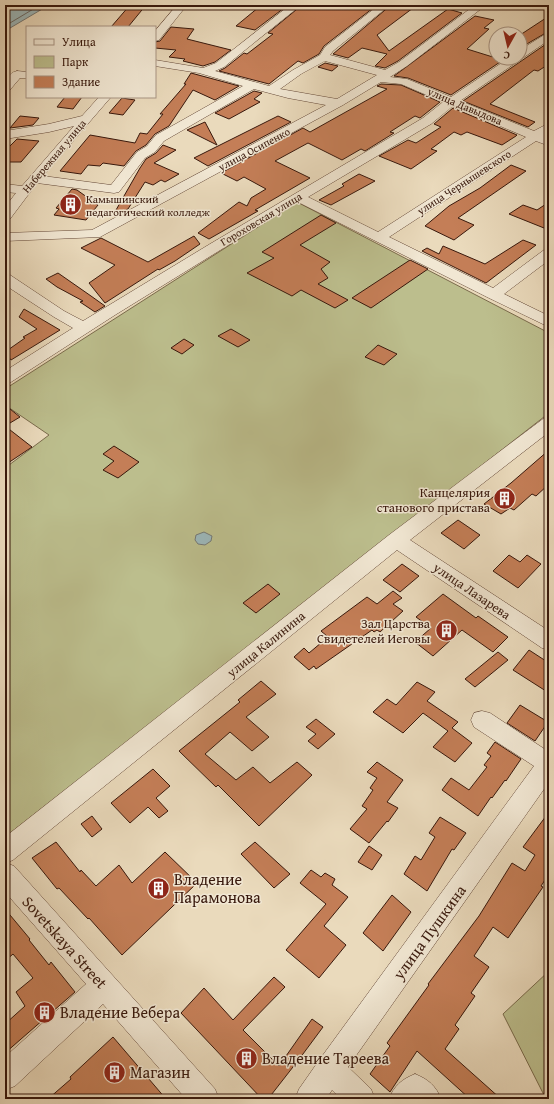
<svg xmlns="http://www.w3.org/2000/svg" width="554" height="1104" font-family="'Gentium Book Plus',serif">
<rect width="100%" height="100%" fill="#eadabc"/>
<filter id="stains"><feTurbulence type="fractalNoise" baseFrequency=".005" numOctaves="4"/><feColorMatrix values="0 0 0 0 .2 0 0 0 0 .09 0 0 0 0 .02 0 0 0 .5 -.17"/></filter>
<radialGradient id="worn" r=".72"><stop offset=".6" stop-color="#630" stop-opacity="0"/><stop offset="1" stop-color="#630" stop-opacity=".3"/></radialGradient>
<g fill="#bcbe8d" stroke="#7a6b4c">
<path d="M297,202L549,333V413L5,837V468L49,435L5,405V389Z"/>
<path d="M549,971V1099H546L503,1014Z"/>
</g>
<g fill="#9cb8bb" stroke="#747875">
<path d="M5,5H49L5,31Z"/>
<path d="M204,532L212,536L211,541L205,545L198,544L195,540L196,535Z"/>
</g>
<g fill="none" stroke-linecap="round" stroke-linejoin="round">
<path stroke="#6a6864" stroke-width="1" d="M5,26L40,5"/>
</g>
<g fill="#c47e57" stroke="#38180c">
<path d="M130,5H146L128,27H111Z"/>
<path d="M267,5H288L255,30L236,26L259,7L263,8Z"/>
<path d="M302,5H356L367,8L368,5H377L324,46L319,54L303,63L298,61L269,84L219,71L225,68L244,53L247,54L273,34L268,33Z"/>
<path d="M391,5H417L377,35L389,51L448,9L462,13L398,61L385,68L375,66L387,54L362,48L348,58L333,54Z"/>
<path d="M475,16L494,20L484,28L489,29L467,49L496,58H506L451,95L408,78L394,76Z"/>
<path d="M549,16V31L520,48V35Z"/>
<path d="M171,27L194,29L187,39L231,50L215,62L203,66L183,61L185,59L169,57L176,50L155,48V42L160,41Z"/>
<path d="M549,42V64L538,71L534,70L490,104L535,122L528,127L463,101Z"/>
<path d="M325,63L338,66L332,71L318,67Z"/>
<path d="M191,73L239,86L215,100L193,90L169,126L155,134L146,145L136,151L124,166L103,163L100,166L88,165L81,174L60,171L90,135L135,143L140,133L147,134L163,114H160L186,84H184Z"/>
<path d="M381,84L401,85L440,102L420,118L415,116L390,132L394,133L365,151L361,149L342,160L308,143L275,161L310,178L255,210L258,211L209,239L198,233L239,202L247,206L251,198L266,189L244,177L237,181L221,173L303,128L310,132L387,89L377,86Z"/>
<path d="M254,91L262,93L254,99L260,102L229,119L215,113Z"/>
<path d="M65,97H82L73,109L57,107Z"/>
<path d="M122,98L135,100L123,115L109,113Z"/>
<path d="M453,108L517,135L516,136L502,145L467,132L461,135L454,132L431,149L437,151L411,169L379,156L408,140L416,143L441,127L434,124Z"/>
<path d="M20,116L39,118L33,125L10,128Z"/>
<path d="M278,116L291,122L208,166L194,158Z"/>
<path d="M205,122L217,145L187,130Z"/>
<path d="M17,139L39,141L21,162H5L6,150Z"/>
<path d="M163,145L176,150L154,163L179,174L165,182L161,180L153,185L145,182L128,209L121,213L116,210L140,168L146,159L156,153Z"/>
<path d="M511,165L526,171L458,218L474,225L454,240L425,226L449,206L480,188Z"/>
<path d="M359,174L375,181L331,205L319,200L344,186L342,184Z"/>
<path d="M72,189L77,190L98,205L86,220L54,215L59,209L56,208Z"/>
<path d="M549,202V230L509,214L523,205L537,210Z"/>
<path d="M321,215L336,223L300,245L330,262L321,269L328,278L318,284L348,300L335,308L301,290L292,296L247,273L274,258L262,252Z"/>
<path d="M194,236L200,244L175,261L159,270L158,269L105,303L89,283L115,265L81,248L101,238L148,262Z"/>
<path d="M523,240L536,245L486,283L422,251L427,248L439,254L443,246L485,264Z"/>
<path d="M410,260L428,269L371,308L352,298Z"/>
<path d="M58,273L91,296L105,306L95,312L80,302L83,301L57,287L46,279Z"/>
<path d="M24,309L60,330L11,360L5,352L25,338L23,337L37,329L19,317Z"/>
<path d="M231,329L250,340L238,347L218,336Z"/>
<path d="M184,339L194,345L182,354L171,348Z"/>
<path d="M378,345L397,354L384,365L365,357Z"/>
<path d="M5,405L20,417L5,426L32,447L5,465Z"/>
<path d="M114,446L139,462L118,478L103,470L114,461L103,454Z"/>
<path d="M549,450V484L536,496L532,494L514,510L510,508L501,514L484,504L511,483Z"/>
<path d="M458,520L480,535L464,549L441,533Z"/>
<path d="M509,555L520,562L527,555L541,564L518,588L493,571Z"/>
<path d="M402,564L419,576L400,592L383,580Z"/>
<path d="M268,584L280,594L256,613L243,603Z"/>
<path d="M393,591L402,598L393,604L403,611L380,632L377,630L374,632L372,630L316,669L314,666L309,670L294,657L304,648L309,653L328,637L321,631L367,597L377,604Z"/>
<path d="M443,594L476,618L478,616L508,637L493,652L462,630L433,656L415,642L431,628L416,617Z"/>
<path d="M529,650L549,663V693L513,670Z"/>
<path d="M498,652L508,660L475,687L465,679Z"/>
<path d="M261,681L276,694L246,717L269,737L252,751L230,732L205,754L236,780L253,767L270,783L297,762L312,775L259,826L218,785L216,787L179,751L240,702L238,700Z"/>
<path d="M417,682L435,692L427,701L458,722L452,728L472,743L455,762L433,747L448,731L423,713L403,733L373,712L387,699L396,705Z"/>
<path d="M520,705L548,722L535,741L507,723Z"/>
<path d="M316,719L335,734L318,749L308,741L316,734L306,727Z"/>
<path d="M495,742L521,759L506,781L505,780L492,798L491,797L478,816L442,790L451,778L469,790L487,767L484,765L491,756L487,753Z"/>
<path d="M377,762L403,780L387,802L398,808L388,822L387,821L369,843L350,829L367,809L362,806L373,790L370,788L377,778L367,772Z"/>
<path d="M153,769L170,786L156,798L168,811L159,818L148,807L130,823L111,803Z"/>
<path d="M549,812V874L541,886L543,887L508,938L493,927L474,956L489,967L471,993L475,996L455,1025L459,1029L445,1049L501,1099H470L417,1051L390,1092L370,1074L390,1046L387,1043L429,985L428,984L479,916L512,863L525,871L535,855L523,847Z"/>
<path d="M92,816L102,829L92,837L81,824Z"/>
<path d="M440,817L466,833L454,850L452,849L427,891L404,874L415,856L421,860L435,837L429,833Z"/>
<path d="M56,842L80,872L81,870L96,886L119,865L132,883L165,852L197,883L122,955L89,918L88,919L59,888L57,889L32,858Z"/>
<path d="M255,842L290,874L274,888L241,854Z"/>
<path d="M369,846L382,855L372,870L358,862Z"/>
<path d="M311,870L321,877L325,873L335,879L332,885L348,897L324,926L346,945L319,978L286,950L326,904L300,883Z"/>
<path d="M392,895L411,912L383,951L363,933Z"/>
<path d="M5,909L30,939L29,940L49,965L51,962L75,992L5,1053V1024L25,1006L16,992L33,978L13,954L5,961Z"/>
<path d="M274,977L285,987L243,1030L279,1066L312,1019L323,1027L300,1058L268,1099H262L181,1013L204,988L233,1020Z"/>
<path d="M113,1037L166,1099H48L71,1079L70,1077Z"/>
</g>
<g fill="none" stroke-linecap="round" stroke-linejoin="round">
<defs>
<g id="minor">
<path d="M177,5H187L159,40L155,41V31Z"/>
<path d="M290,5H301L224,67L215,71L269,86L293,70L320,55L325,47L379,5H390L333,51L330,55L385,70L399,62L475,5H486L407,66L390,77L407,79L451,97L509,58H520V50L549,32V40L460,101L534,131L549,123V132L544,136L549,138L548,143L544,144L536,141L389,237L493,288L544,250L549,249V260L504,294L549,316V327L489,298L298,202L115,315L11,382L5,383V371L73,328L54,317L5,285V274L10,275L64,311L83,321L210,244L423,118L443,102L401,84L381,82L343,105L100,237L5,241V233L92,230L326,105L288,98L254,89L164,141L155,152L145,158L119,192L114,193L37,183L10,219L5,220V207L16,193L5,192V184L22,186L74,126L49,132L5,139V131L49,124L82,116L99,97H111L43,176L111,185L137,152L147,146L156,135L243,86L199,73L155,66V60L203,68L216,63ZM325,61L377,75L337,99L280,89L301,74ZM453,106L526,137L378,232L308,197L431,124Z"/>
<path d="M535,5H549V10L536,7Z"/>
<path d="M17,71L27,72V78H20L9,91L5,92C5,83 7,73 17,71Z"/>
<path d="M549,417V432L410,540L549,631V650L542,648L397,550L13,860L6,863L14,866L215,1089L219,1099H186L103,1004L15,1086L5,1090V1057L86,984L5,892V837L389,535L543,419Z"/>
<path d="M482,711L490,713L549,752V782L348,1067L371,1089L375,1099H341L332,1090L326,1099H295L299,1089L320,1059L534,766L474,727L471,720L474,713Z"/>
<path d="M415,1074C428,1079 436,1086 441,1099H389C394,1086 402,1079 415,1074Z"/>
</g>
</defs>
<use href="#minor" stroke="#644838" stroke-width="1"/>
<use href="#minor" fill="#f1e7d3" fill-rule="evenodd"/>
</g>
<defs>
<symbol id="building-disc" viewBox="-11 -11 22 22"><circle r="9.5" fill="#8f2418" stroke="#f1e7d3"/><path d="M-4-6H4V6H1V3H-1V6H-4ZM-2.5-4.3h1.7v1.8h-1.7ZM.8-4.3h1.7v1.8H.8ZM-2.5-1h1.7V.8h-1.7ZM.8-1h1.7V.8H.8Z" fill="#fff"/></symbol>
</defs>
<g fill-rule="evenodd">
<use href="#building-disc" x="58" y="192" width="25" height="25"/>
<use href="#building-disc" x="492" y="486" width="25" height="25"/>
<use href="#building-disc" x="434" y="618" width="25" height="25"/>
<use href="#building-disc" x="146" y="876" width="25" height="25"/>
<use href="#building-disc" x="32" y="1000" width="25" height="25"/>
<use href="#building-disc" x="234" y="1046" width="25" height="25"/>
<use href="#building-disc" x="102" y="1060" width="25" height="25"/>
</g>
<g text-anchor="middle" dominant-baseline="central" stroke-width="3" stroke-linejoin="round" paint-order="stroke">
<g font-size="11" fill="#38180c" stroke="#f1e7d3">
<text transform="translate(465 106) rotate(23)">улица Давыдова</text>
<text transform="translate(254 149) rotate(-28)">улица Осипенко</text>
<text transform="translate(54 156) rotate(-50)">Набережная улица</text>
<text transform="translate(464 182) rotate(-33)">улица Чернышевского</text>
<text transform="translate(261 219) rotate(-31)">Гороховская улица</text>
</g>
<g font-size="11" fill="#38180c" stroke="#f1e7d3" text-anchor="start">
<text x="86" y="199">Камышинский<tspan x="86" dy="13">педагогический колледж</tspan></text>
</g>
<g font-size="13" fill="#38180c" stroke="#f1e7d3" text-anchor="end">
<text x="490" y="492">Канцелярия<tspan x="490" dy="15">станового пристава</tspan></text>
<text x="430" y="623">Зал Царства<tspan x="430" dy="15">Свидетелей Иеговы</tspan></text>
</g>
<g font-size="13" fill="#38180c" stroke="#f1e7d3">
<text transform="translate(472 591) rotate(34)">улица Лазарева</text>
<text transform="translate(266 644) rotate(-39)">улица Калинина</text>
</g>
<g font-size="16" fill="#38180c" stroke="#f1e7d3" text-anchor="start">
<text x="174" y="879">Владение<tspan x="174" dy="18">Парамонова</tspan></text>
<text x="60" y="1012">Владение Вебера</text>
<text x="262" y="1058">Владение Тареева</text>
<text x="130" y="1072">Магазин</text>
</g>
<g font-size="16" fill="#38180c" stroke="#f1e7d3">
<text transform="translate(429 932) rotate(-54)">улица Пушкина</text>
<text transform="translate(65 942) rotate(48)">Sovetskaya Street</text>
</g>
</g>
<rect width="554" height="1104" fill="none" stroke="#eadabc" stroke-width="20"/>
<rect x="6" y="6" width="542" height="1092" fill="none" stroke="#38180c" stroke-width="2"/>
<rect x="10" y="10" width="534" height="1084" fill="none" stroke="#38180c"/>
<rect x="26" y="26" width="130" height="72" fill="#f1e7d3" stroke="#a79483"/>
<rect x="34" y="39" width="20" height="6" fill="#f1e7d3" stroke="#a79483"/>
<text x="62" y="46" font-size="12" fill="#38180c">Улица</text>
<rect x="34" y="56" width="20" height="12" fill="#bcbe8d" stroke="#a79483"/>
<text x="62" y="66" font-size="12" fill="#38180c">Парк</text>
<rect x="34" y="76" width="20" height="12" fill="#c47e57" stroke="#a79483"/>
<text x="62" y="86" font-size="12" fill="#38180c">Здание</text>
<g transform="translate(508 46) rotate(188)"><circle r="19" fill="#f1e7d3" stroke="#a79483"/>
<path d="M0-3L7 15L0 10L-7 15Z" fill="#8f2418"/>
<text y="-6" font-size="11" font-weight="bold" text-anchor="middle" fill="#38180c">С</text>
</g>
<rect width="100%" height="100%" filter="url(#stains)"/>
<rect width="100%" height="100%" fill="url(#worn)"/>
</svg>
